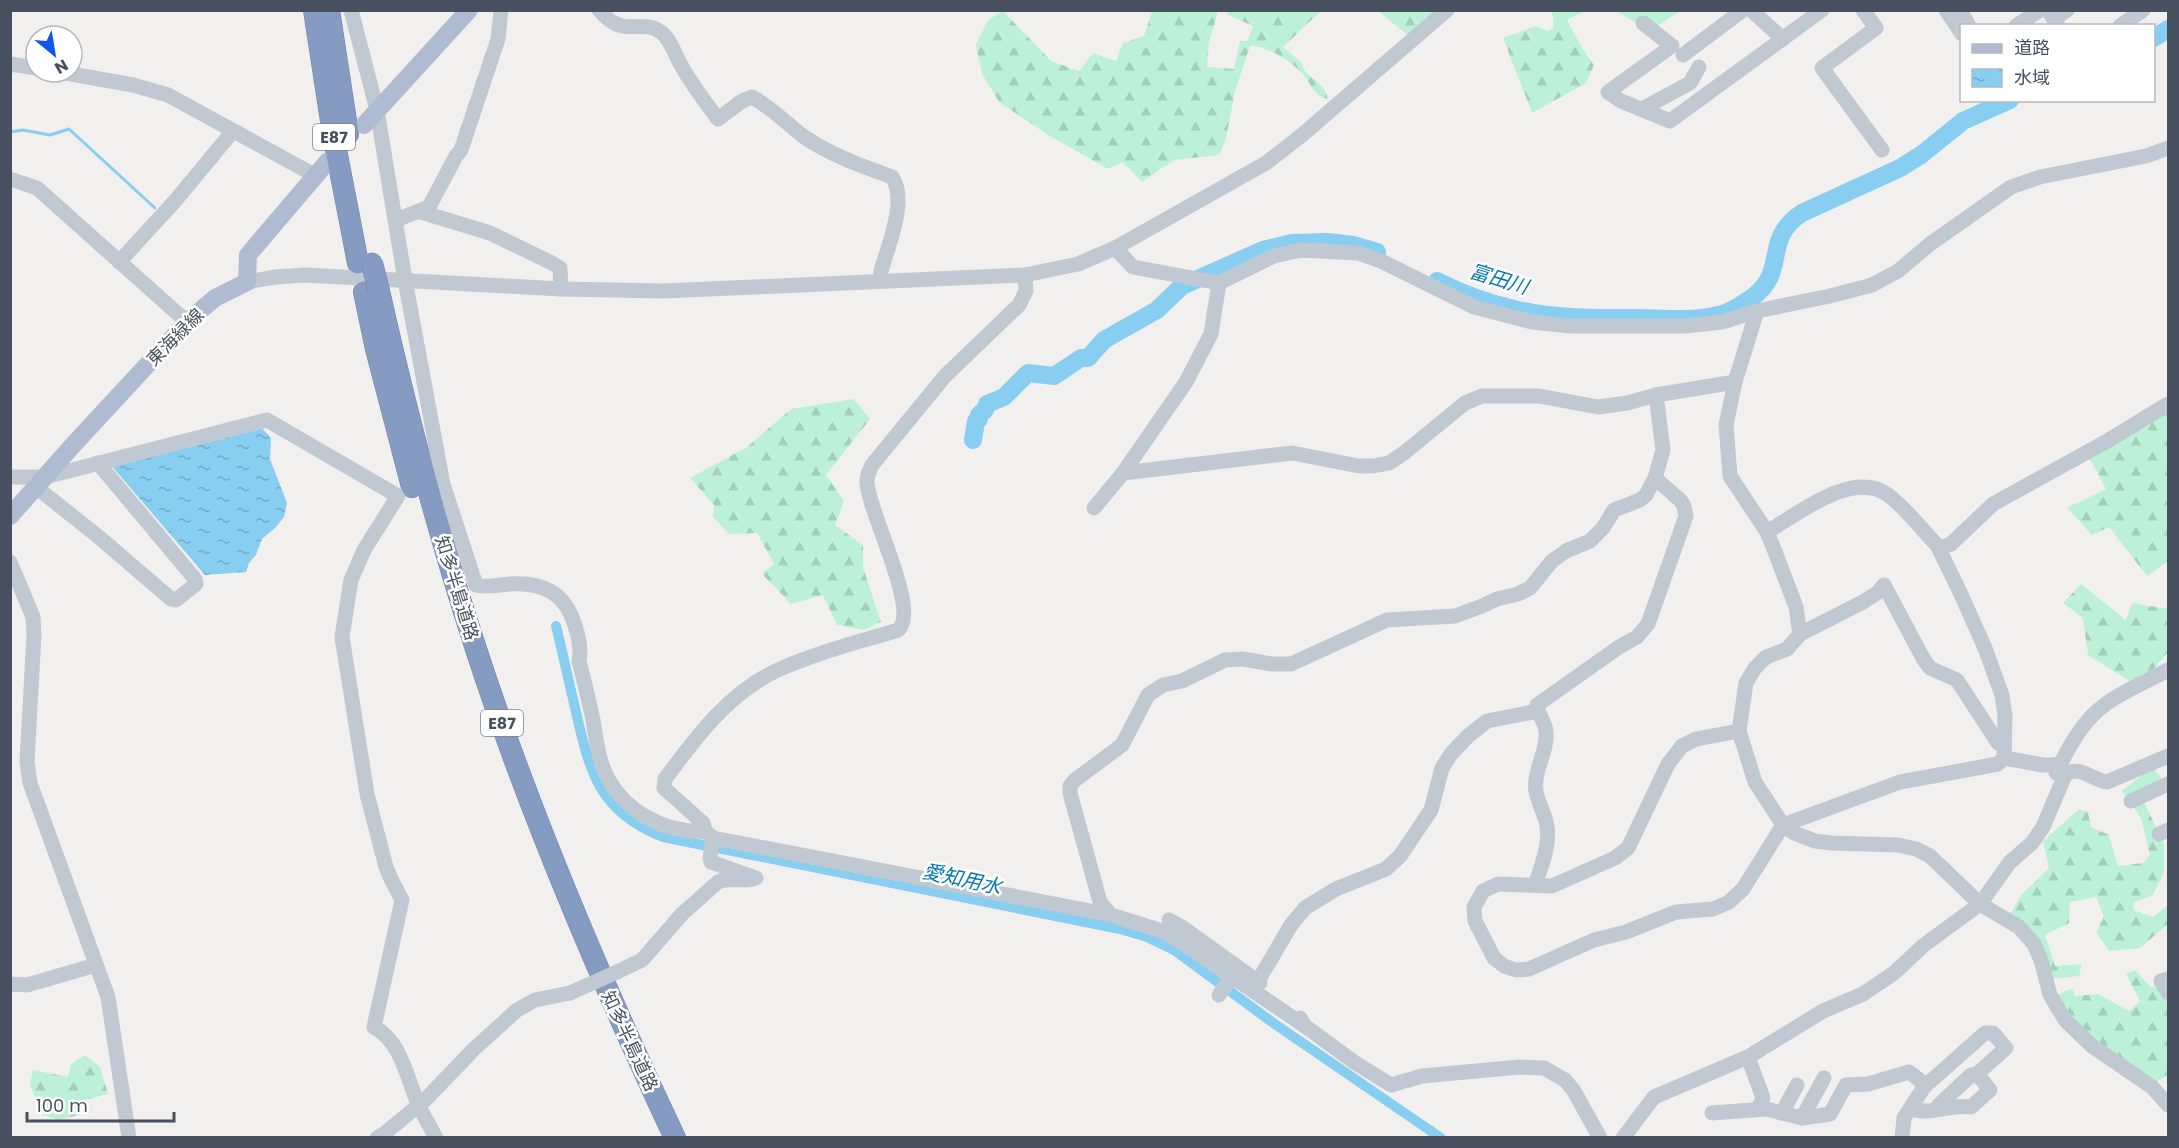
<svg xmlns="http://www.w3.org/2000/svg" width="2179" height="1148" font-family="Poppins,'Noto Sans JP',sans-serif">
<defs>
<pattern id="forest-firs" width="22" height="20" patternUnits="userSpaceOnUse" patternTransform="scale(1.5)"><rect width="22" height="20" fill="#bcf1d7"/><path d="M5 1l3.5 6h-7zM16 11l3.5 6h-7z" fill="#a3d0bb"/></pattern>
<pattern id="water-ripples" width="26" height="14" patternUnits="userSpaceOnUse" patternTransform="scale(1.5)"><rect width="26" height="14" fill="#87cef0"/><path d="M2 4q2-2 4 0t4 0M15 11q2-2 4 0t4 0" fill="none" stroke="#70aac6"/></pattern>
</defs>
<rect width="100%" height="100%" fill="#f2f0ef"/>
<g fill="url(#forest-firs)">
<path d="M1003,11L1051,61L1079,71L1093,53L1116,61L1123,43L1144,36L1152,11H1218L1209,43L1207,67L1234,69L1240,41H1247L1253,26L1226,14L1228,11H1321L1283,47L1302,63C1304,79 1323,78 1328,99C1313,96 1311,83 1302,73C1289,60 1269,47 1250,46L1235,91L1226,139L1219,155L1174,160L1142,182L1123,162L1108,169L1048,135L999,102L982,74L976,45L988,20Z"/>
<path d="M1378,11H1439L1409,36Z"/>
<path d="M1552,11H1680L1650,31L1616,11H1585L1567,20L1582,48L1594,65L1586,83L1532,113L1503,38L1536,26L1547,31L1554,28Z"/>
<path d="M854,399L870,419L826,475L844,501L835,525L863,545V567L881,622L864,630L837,625L823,595L791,604L762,574L774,564L757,533L729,534L713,517L714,505L690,478L747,447L791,409Z"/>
<path d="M2168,413V561L2147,576L2109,527L2092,535L2067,508L2106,489L2089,457Z"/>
<path d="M2081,584L2126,620L2132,603L2168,609V652L2153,670L2131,682L2088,655L2083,618L2063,603Z"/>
<path d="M2152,767L2168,785L2143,800L2164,844V873L2153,895L2133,903L2134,910L2153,917L2168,905V924L2140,948L2109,951L2096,932L2104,917L2096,897L2070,902L2069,923L2045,935L2055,966L2082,964L2079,976L2051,979L2008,917L2022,894L2049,868L2043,841L2079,809L2088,812L2091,827L2109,835L2118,866L2143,863L2150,855L2141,818L2122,791Z"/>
<path d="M2135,970L2151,987L2160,988L2168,1000V1075L2156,1082L2118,1061L2069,1019L2054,996L2073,988L2075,996L2098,994L2129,1011L2140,1001L2126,974Z"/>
<path d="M85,1055L100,1067L108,1094L81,1101L79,1115L58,1120L41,1114L30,1084L33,1070L68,1077L71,1064Z"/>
</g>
<path fill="url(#water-ripples)" d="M259,425L271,438L270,459L287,503L284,517L276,527L262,539L256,555L249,563L246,572L205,575L110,464Z"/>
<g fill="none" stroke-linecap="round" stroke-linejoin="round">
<path stroke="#87cef0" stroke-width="3" d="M10,132L23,130L50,135L69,129L155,208"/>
<path stroke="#87cef0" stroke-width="10" d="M556,626C563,654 569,683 576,712C590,773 599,812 663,837L1120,929L1147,937L1174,950L1272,1022L1441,1138"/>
<g stroke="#87cef0" stroke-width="18">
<path d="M2154,38L2168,29"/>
<path d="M1437,281C1461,293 1487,303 1514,309C1555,319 1598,318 1641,318C1666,319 1693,321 1718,315C1729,313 1744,303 1754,296C1788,270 1762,239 1802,213L1900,168L1921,155L1963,121L2010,100"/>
<path d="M973,440L976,421L979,419V415L985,410L987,404L1004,397L1028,373L1054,376L1081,358H1088L1104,340L1157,310L1182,286L1263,250L1292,243L1328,242L1353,245L1377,252"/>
</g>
<defs>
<g id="highway">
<path d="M314,10L333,134L358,263"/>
<path d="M329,10L348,134"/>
<path d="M379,291C406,411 437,530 475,646C530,815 599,977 675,1138"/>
<path d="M364,292L376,349L412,487"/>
</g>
</defs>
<use href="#highway" stroke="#7086ac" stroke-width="22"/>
<g stroke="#c0c8d2" stroke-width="15">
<path d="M351,10L377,110L405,280L443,484L476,585C487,588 497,585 509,584C536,582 560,589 571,615C577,629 582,646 579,661C584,681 589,700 593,720C596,737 597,754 604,770C620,809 664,834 705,831"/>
<path d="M599,10C625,41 641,16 662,33C671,40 675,55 681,65C692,85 705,102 718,119L742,101L752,97C771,107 786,123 803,136C830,155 862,166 892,177C908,200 888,246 881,271L880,280"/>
<path d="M1751,10L1783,39"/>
<path d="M1863,10L1876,28L1822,68L1882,150"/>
<path d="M1946,10L1962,34"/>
<path d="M1960,10L1969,26"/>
<path d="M2048,10L2058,26"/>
<path d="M2054,19L2067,10"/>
<path d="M1643,23L1672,46L1608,92L1621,101L1670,121L1822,10"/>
<path d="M2016,26L2040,10"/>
<path d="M2120,26L2143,10"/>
<path d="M1683,55L1743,10"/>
<path d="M10,64L36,68"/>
<path d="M60,72L133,85L168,95L316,176"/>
<path d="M1642,109L1690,83L1699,67"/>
<path d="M10,179L37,188L187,322"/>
<path d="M421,212L490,233L552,263L560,268L561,289"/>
<path d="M396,220L429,207L456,156L461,150L498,39L501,10"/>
<path d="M1115,248L1133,267L1219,283L1274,256L1301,250L1358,253L1381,261L1474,307L1532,322L1570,326H1685L1722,322L1757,311L1830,296L1872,285L1898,271L1930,244L2011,187L2040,177L2146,156L2168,148"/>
<path d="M119,262L175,201L233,131"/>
<path d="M1025,275L1026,291L1019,305L945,376L872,465C869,471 867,475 867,482C868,512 921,611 898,630C859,642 818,652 780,669C730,691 696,737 665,779L664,788L703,823L705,831L713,838L1111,915L1162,931L1178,940L1305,1026"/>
<path d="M247,282L275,277L305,275L561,289L664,291L1025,275L1078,264L1115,248L1266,163L1302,135L1447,10"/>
<path d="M1757,311L1735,382L1726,425L1730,476L1767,532L1772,544L1796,607L1800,634"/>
<path d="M1123,473L1292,453L1359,466H1373L1389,463L1404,453L1465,403L1482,396H1539L1598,407L1627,403L1656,395L1735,382"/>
<path d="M10,477H45L267,420L398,496L364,550L351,580L342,637L367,794L386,867L391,879L402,900L374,1027C401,1041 407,1078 418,1104C423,1115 430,1126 436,1138"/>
<path d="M36,487L100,538L171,599L176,600L196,584L195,579L98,463"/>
<path d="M1094,508L1123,473L1186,382L1211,334L1219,283"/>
<path d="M1767,532C1798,514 1853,469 1888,495C1906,508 1921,529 1937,545L1943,547L1951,544L1993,504L2109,440L2168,404"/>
<path d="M10,562L33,617L34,635L27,762L30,783L108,997L129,1138"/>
<path d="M1739,731L1696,739L1682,746L1668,764L1628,848L1615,858L1552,886L1498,884L1483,891L1474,907L1475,921L1494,958L1504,966L1516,970L1529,969L1594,940L1626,932L1676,912L1713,909L1729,902L1743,889L1783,825L1900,782L1998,764L2004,758L2005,716L2002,695L1985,648L1959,590L1937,545"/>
<path d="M2004,745L1998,743L1957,680L1930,668L1924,660L1884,585L1877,593L1863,602L1800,634L1787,649L1766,657L1755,668L1746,683L1739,731L1755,782L1783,825L1794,833L1815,841L1831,843L1898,845L1916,849L1930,856L1980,904L2019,927L2034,944L2041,960L2050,995L2065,1020L2092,1046L2152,1087L2168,1105"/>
<path d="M2004,758L2043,765H2054L2056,773"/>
<path d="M2054,765L2061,763C2091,702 2113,699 2168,670"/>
<path d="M2131,801L2168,784"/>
<path d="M2159,834L2168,830"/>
<path d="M1535,885C1541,867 1550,846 1547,826C1545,814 1538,803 1536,791C1533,770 1548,752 1546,731C1545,722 1538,715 1537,705L1619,647L1637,637L1648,624L1686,516L1684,506L1681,501L1655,478"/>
<path d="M1111,915L1100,902L1070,793V786L1075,780L1122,745L1148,695L1163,685L1182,681L1225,660L1243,659L1272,664H1291L1387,620L1455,616L1482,606L1497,599L1518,594L1530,588L1552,561L1566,551L1590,541L1603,528L1614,510L1640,500L1646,495L1655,478L1663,450L1656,395"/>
<path d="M1169,920L1182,927L1260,983"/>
<path d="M617,972L642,960L682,914L718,882C731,876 743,883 756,878L711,862L710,858L713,838"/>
<path d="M2168,979L2161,981L2168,993"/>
<path d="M1258,981L1291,925L1305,908L1336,889L1386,869L1400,856L1431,810L1442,768L1451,754L1468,736L1487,721L1538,711"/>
<path d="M10,984L27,985L96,965"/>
<path d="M1219,995L1232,976"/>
<path d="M1300,1018L1305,1026L1354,1062L1391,1085L1422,1076L1520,1067L1544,1068L1565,1080L1574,1091L1600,1138"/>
<path d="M1748,1057L1763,1098L1758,1109"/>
<path d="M1938,1109V1106L1971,1075L1977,1074"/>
<path d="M1712,1113L1766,1109L1802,1118L1830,1114L1846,1085L1868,1084L1909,1072L1926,1085"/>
<path d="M1782,1113L1797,1085"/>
<path d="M1802,1118L1824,1078"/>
<path d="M377,1138L385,1133L425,1100L474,1049L517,1010L535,1000L570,993"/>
<path d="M1623,1138L1654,1097L1748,1057L1823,1011L1863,994L1894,973L1924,945L1980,904L2010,862L2032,843L2043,827L2065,775C2078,764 2093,780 2107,782L2168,756"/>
<path d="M1902,1138L1904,1118L1924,1087L1985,1033H1993L2006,1048L1977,1074L1990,1090L1971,1107C1951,1103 1929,1117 1911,1108"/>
</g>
<g stroke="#aebbd0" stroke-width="18">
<path d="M364,125L469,10"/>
<path d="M10,516L74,444L187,322L215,298L247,282L248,255L328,161"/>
</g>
<use href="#highway" stroke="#859bc1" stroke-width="21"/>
<defs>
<path id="highway-bridge" d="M372,263L379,291"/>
</defs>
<use href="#highway-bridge" stroke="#7086ac" stroke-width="22" stroke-linecap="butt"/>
<path stroke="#c0c8d2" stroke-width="15" d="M570,993L617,972"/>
<use href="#highway-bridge" stroke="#859bc1" stroke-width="21"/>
</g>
<g text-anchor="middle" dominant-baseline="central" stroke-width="5" stroke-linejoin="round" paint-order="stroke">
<g fill="#fff" stroke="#7e848e" stroke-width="1.5">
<rect x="313" y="124" width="42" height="26" rx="4.5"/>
<rect x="481" y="710" width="42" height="26" rx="4.5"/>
</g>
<g font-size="16" font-weight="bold" fill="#47505e">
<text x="334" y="137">E87</text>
<text x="502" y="723">E87</text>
</g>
<g font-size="18" fill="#47505e" stroke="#fff">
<text transform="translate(175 337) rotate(-45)">東海緑線</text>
<text transform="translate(457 588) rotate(73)">知多半島道路</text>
<text transform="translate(630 1041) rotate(65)">知多半島道路</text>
</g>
<g font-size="20" font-style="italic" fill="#0579b2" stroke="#fff">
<text transform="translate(1499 279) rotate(17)">富田川</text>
<text transform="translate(962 879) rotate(12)">愛知用水</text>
</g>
</g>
<rect width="2179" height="1148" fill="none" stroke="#47505e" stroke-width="24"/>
<rect x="1960" y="24" width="195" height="78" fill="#ffffff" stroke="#b5b9bf" stroke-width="1.5"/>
<rect x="1972" y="44" width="30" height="9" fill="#aebbd0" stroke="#b5b9bf" stroke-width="1.5"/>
<text x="2014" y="54" font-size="18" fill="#47505e">道路</text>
<rect x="1972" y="69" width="30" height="18" fill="url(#water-ripples)" stroke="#b5b9bf" stroke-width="1.5"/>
<text x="2014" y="84" font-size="18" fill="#47505e">水域</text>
<g transform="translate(54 54) rotate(150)"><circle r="28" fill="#ffffff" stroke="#b5b9bf" stroke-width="1.5"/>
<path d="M0-4.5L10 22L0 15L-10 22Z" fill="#1056eb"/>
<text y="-9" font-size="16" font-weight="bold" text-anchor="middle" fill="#47505e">N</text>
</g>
<path d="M27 1112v9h147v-9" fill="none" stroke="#47505e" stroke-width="3"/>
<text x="36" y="1112" font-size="18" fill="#47505e" stroke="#ffffff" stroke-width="4.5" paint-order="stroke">100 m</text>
</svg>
